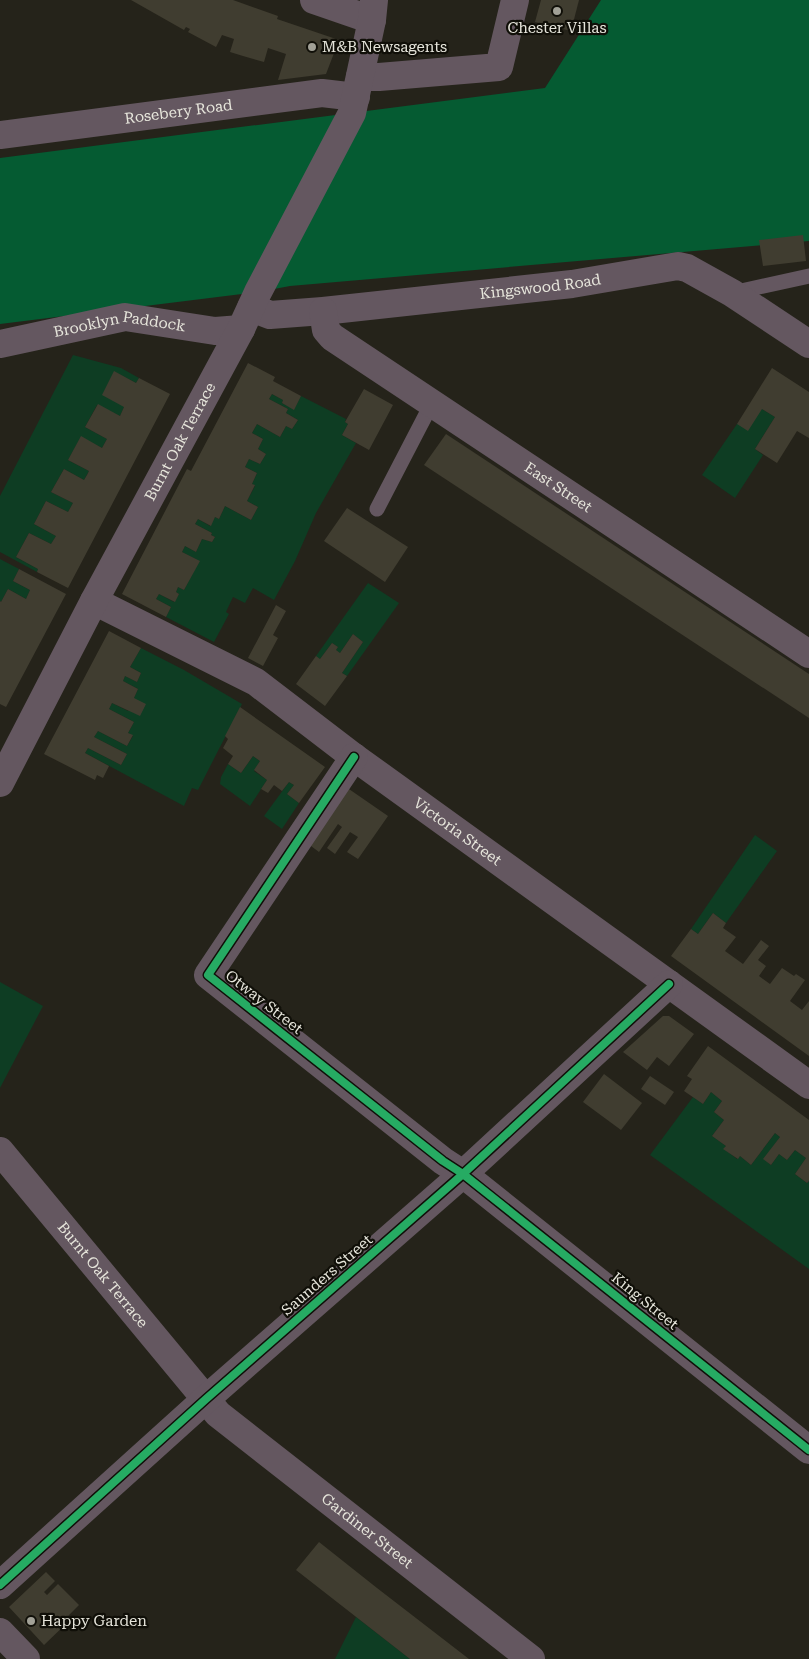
<svg xmlns="http://www.w3.org/2000/svg" width="809" height="1659" font-family="'Roboto Serif',serif">
<rect width="100%" height="100%" fill="#25231a"/>
<g fill="#0e3d23">
<path d="M73,355L121,368L139,378L136,383L115,372L124,407L120,416L97,405L85,427L107,439L102,448L81,437L68,460L89,471L84,480L64,469L51,492L73,503L68,512L46,501L34,524L56,536L51,544L29,533L16,557L38,569L37,572L0,552V496Z"/>
<path d="M272,394L283,400L282,403L294,409L301,396L346,419L345,422L348,424L342,435L356,443L316,513L295,561L274,600L253,588L245,603L233,597L226,612L229,614L214,642L166,617L171,607L156,599L159,594L174,602L179,594L176,592L178,587L184,590L199,561L182,552L185,546L196,552L202,539L212,542L215,537L211,535L212,533L195,524L198,519L210,526L215,517L219,519L225,506L251,520L258,507L247,501L255,486L252,484L257,473L245,467L249,459L260,464L266,454L258,449L263,439L252,433L257,424L280,437L286,426L292,429L298,420L286,413L288,409L269,399Z"/>
<path d="M762,409L775,417L755,449L763,455L735,498L702,475L737,424Z"/>
<path d="M0,559L19,569L13,581L30,590L26,599L8,589L1,602L0,601Z"/>
<path d="M368,583L399,603L347,676L342,673L363,642L353,634L340,653L336,650L338,647L332,643L320,659L316,656Z"/>
<path d="M141,648L184,670L242,704L198,790L192,788L184,806L85,753L88,748L121,765L127,754L94,737L98,731L127,746L133,736L128,733L134,722L109,709L112,703L128,711L138,689L123,681L125,676L137,682L141,673L130,667Z"/>
<path d="M253,756L260,761L254,771L267,780L250,806L220,784L221,777L228,764L241,773Z"/>
<path d="M289,782L294,785L287,794L299,803L282,829L264,816Z"/>
<path d="M755,835L777,851L726,923L713,913L698,934L691,929Z"/>
<path d="M0,982L43,1006L0,1088Z"/>
<path d="M711,1092L722,1101L714,1112L724,1120L712,1136L726,1146L724,1149L737,1159L740,1156L751,1165L775,1133L780,1137L764,1159L771,1165L779,1154L787,1160L795,1150L806,1158L795,1174L807,1183L809,1181V1269L650,1155L693,1097L703,1104Z"/>
<path d="M356,1617L410,1659H335Z"/>
</g>
<path fill="#055b32" d="M601,0H809V241L290,286L258,292L0,324V158L545,88Z"/>
<g fill="#403d30">
<path d="M131,0H233L278,16L277,19L339,40L326,74L278,80L286,54L268,48L264,62L243,56L230,52L234,39L222,35L216,47L188,32L190,29L186,27L184,30Z"/>
<path d="M541,0H579L571,31L535,22Z"/>
<path d="M803,235L806,261L763,266L759,240Z"/>
<path d="M248,363L275,377L273,381L301,396L294,410L282,403L283,400L272,394L269,399L288,409L286,413L298,420L292,429L286,426L280,437L257,424L252,433L263,439L258,449L266,454L260,464L249,459L245,467L257,473L252,484L255,485L247,501L258,507L251,520L225,506L219,519L215,517L211,526L198,519L195,524L212,533L211,535L215,537L212,542L202,539L196,552L185,546L182,552L200,561L184,590L178,587L176,592L179,594L175,602L159,594L156,599L171,607L166,617L122,594L187,469L191,471Z"/>
<path d="M772,368L809,392V438L797,431L777,463L755,449L775,417L762,409L748,431L737,424Z"/>
<path d="M114,371L136,383L139,378L170,394L68,588L37,572L38,569L16,557L29,533L51,544L56,536L34,524L46,501L68,512L73,503L51,492L64,469L84,480L87,475L89,471L68,460L81,436L102,448L107,439L85,427L98,404L120,416L124,407L102,395Z"/>
<path d="M364,389L393,405L369,450L342,435L348,424L345,422Z"/>
<path d="M446,434L809,674V718L424,465Z"/>
<path d="M347,508L408,547L385,582L324,541Z"/>
<path d="M19,569L66,594L6,707L0,704V601L1,602L8,589L26,599L30,590L13,581Z"/>
<path d="M276,605L286,611L273,635L278,638L263,666L248,658Z"/>
<path d="M109,631L141,648L130,667L141,673L137,682L125,676L123,681L138,689L134,698L146,704L140,716L112,703L109,709L134,722L128,733L133,735L127,746L98,731L94,737L127,754L121,765L88,748L85,753L109,766L103,778L97,775L95,780L44,754Z"/>
<path d="M353,634L363,642L342,673L347,676L325,706L296,684L316,656L320,659L332,643L338,647L336,650L340,653Z"/>
<path d="M240,707L325,767L299,803L287,794L294,785L289,782L282,791L274,785L268,793L261,789L267,780L254,770L260,761L253,756L241,773L228,764L233,756L223,748L228,739L225,736Z"/>
<path d="M346,787L388,816L358,859L347,852L358,837L350,832L335,854L327,848L342,827L338,824L319,852L307,843Z"/>
<path d="M713,913L726,923L723,928L736,937L725,951L743,964L761,940L769,946L758,960L766,966L759,976L770,984L782,968L794,976L796,974L805,980L790,1001L802,1010L809,1001V1056L671,956L691,929L698,934Z"/>
<path d="M663,1016H669L694,1034L669,1066L657,1057L647,1070L623,1052Z"/>
<path d="M708,1046L809,1120V1181L807,1183L795,1174L806,1158L795,1150L787,1160L779,1154L771,1165L763,1159L780,1137L775,1133L751,1165L740,1156L738,1159L723,1149L726,1146L712,1136L724,1120L714,1112L722,1101L711,1092L703,1104L684,1091L692,1079L687,1076Z"/>
<path d="M604,1074L642,1103L621,1130L583,1102Z"/>
<path d="M650,1076L674,1092L665,1105L641,1089Z"/>
<path d="M319,1542L377,1588L469,1659H410L369,1627L296,1570Z"/>
<path d="M46,1572L55,1581L44,1592L47,1595L58,1584L79,1605L68,1616L71,1619L44,1645L9,1607Z"/>
</g>
<g fill="none" stroke-linecap="round" stroke-linejoin="round">
<g stroke="#645760" stroke-width="15">
<path d="M732,293L809,276"/>
<path d="M377,509L432,403"/>
</g>
<g stroke="#645760" stroke-width="28">
<path d="M314,0L372,20"/>
<path d="M360,77H379L499,67L515,0"/>
<path id="s1" d="M0,135L322,93L356,97"/>
<path id="s2" d="M251,308L270,315L323,311L572,284L678,266L687,268L732,293L809,344"/>
<path id="s3" d="M323,311L326,330L332,337L809,654"/>
<path id="s4" d="M0,344L125,317L215,331L241,329"/>
<path id="s5" d="M94,601L256,682L354,757L809,1085"/>
<path d="M354,757L208,975L443,1161L463,1174L809,1450"/>
<path id="s6" d="M0,783L94,601L241,329L258,292L352,113L372,20L374,0"/>
<path id="s7" d="M0,1151L218,1414L531,1659"/>
<path d="M0,1585L206,1399L463,1174L669,984"/>
</g>
<path stroke="#645760" stroke-width="28" d="M0,1632L26,1659"/>
<defs>
<g id="cycleway">
<path d="M354,757L208,975L443,1161L463,1174L809,1450"/>
<path d="M0,1585L206,1399L463,1174L669,984"/>
</g>
</defs>
<use href="#cycleway" stroke="#100f08" stroke-width="11"/>
<use href="#cycleway" stroke="#26ab63" stroke-width="8"/>
</g>
<g fill="#a2a197" stroke="#100f08" stroke-width="2">
<circle cx="557" cy="11" r="5"/>
<circle cx="312" cy="47" r="5"/>
<circle cx="31" cy="1621" r="5"/>
</g>
<g text-anchor="middle" dominant-baseline="central" stroke-width="4.5" stroke-linejoin="round" paint-order="stroke">
<g font-size="15" fill="#e6e5db" stroke="#100f08" text-anchor="start">
<text x="557" y="28" text-anchor="middle">Chester Villas</text>
<text x="322" y="47">M&amp;B Newsagents</text>
<text x="41" y="1621">Happy Garden</text>
</g>
<g font-size="15" fill="#e6e5db" stroke="#100f08">
<text stroke="none"><textPath href="#s1" startOffset="180">Rosebery Road</textPath></text>
<text stroke="none"><textPath href="#s2" startOffset="292">Kingswood Road</textPath></text>
<text stroke="none"><textPath href="#s4" startOffset="122">Brooklyn Paddock</textPath></text>
<text stroke="none"><textPath href="#s6" startOffset="386">Burnt Oak Terrace</textPath></text>
<text stroke="none"><textPath href="#s3" startOffset="300">East Street</textPath></text>
<text stroke="none"><textPath href="#s5" startOffset="432">Victoria Street</textPath></text>
<text transform="translate(264 1002) rotate(38)">Otway Street</text>
<text stroke="none"><textPath href="#s7" startOffset="161">Burnt Oak Terrace</textPath></text>
<text transform="translate(327 1275) rotate(-41)">Saunders Street</text>
<text transform="translate(645 1301) rotate(39)">King Street</text>
<text stroke="none"><textPath href="#s7" startOffset="531">Gardiner Street</textPath></text>
</g>
</g>
</svg>
